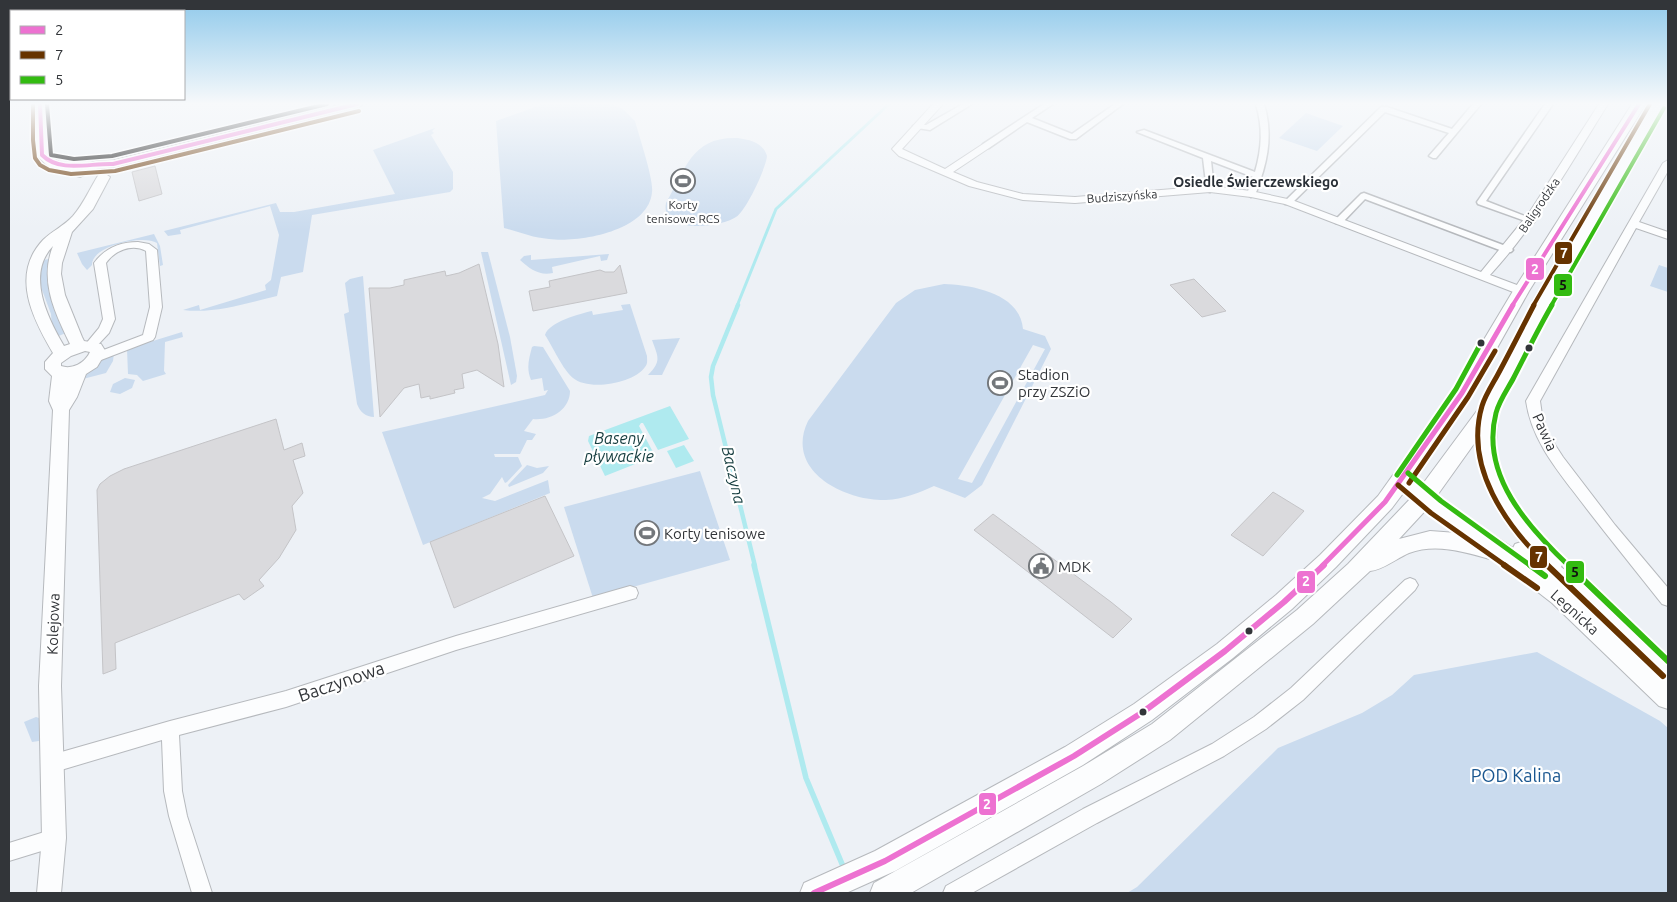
<svg xmlns="http://www.w3.org/2000/svg" width="1677" height="902" font-family="Ubuntu,sans-serif">
<rect width="100%" height="100%" fill="#edf1f6"/>
<g fill="#cadbee" fill-rule="evenodd">
<path d="M544,104H612L623,109L635,121C639,136 654,180 652,192C649,231 579,243 549,239C533,238 519,232 504,228L496,121Z"/>
<path d="M1306,113L1343,126L1317,151L1279,138Z"/>
<path d="M435,128L432,131L434,133L431,135L453,172V189L450,192L312,215L303,272L281,277L277,296C247,303 214,314 183,310L199,305L200,310L266,290L265,285L271,280L279,235L270,206L180,230L181,234L168,236L164,231L276,203L280,212H294L395,194L373,150Z"/>
<path d="M738,138C751,140 763,143 767,156C766,168 746,211 736,217C720,228 660,234 666,203C686,168 692,136 738,138Z"/>
<path d="M154,234L160,246L163,265L160,266L157,243C143,234 91,246 92,265L87,270L82,264L77,253Z"/>
<path d="M481,252H488L510,337L517,376L516,382L511,385Z"/>
<path d="M609,254L607,260L601,261L600,256L552,267L553,273C539,276 530,269 520,260L524,256L531,255V260Z"/>
<path d="M49,259C42,286 56,309 66,333L56,337L52,328L51,314L41,287L40,274L43,260Z"/>
<path d="M1659,265L1668,268V292L1650,286Z"/>
<path d="M363,276L374,417C366,417 360,412 357,404L344,314L349,312L345,283L350,279Z"/>
<path d="M944,284C972,285 1020,293 1023,329L1045,336L1051,349L982,485L965,498L934,486C919,493 903,499 886,500C845,501 784,471 808,421L896,303L915,290ZM1033,345L1045,349L972,483L958,479Z"/>
<path d="M630,304L647,356C647,360 648,364 645,367C633,384 588,391 573,378C563,370 553,347 545,335C549,322 579,314 592,311L593,315L623,310L621,305Z"/>
<path d="M182,332L183,337L165,342L164,371L166,374L143,381L137,375L128,374L127,349Z"/>
<path d="M680,338L662,375H648C662,361 658,357 652,340Z"/>
<path d="M534,346L543,347L570,391C570,410 550,421 533,419L524,431L536,434L532,440H527L520,454H494L495,457H518L522,466L507,482L505,483L502,477L490,494L482,498L495,501L548,480L550,493L423,545L382,432L545,395L548,390L544,391L542,378L531,380C526,368 529,359 532,347Z"/>
<path d="M114,353L113,361L106,373L79,380L98,362Z"/>
<path d="M125,378L135,380L132,388L120,394L110,392L113,384Z"/>
<path d="M527,465L537,468L549,466L543,473L509,487L508,485Z"/>
<path d="M700,471L730,560L593,598L564,507Z"/>
<path d="M1537,652L1660,721L1668,728V893H1127L1137,887L1278,748L1362,713L1392,695L1414,675Z"/>
<path d="M36,717L39,718V741L32,742L24,722Z"/>
</g>
<g fill="#afeaef">
<path d="M670,406L689,439L658,450L643,423H641L639,426L653,452V457L605,476L588,441L589,436Z"/>
<path d="M684,445L694,461L676,468L667,451Z"/>
</g>
<g fill="none" stroke-linecap="round" stroke-linejoin="round">
<path stroke="#afeaef" stroke-width="3" d="M737,306L776,209L889,104"/>
<path stroke="#afeaef" stroke-width="4.5" d="M738,305L713,366L711,377L713,395L755,566"/>
<path stroke="#afeaef" stroke-width="5.5" d="M754,565L806,778L845,871"/>
</g>
<g fill="#dadadd" stroke="#c4c4c7">
<path d="M155,166L162,194L139,201L132,172Z"/>
<path d="M479,264L498,344L504,387L477,370L462,374L464,388L454,390L455,393L430,399V396L421,398L419,384L404,388L380,417L369,288H390L404,285V280L445,271L446,276L459,273Z"/>
<path d="M620,265L627,293L533,311L529,291L550,287L549,281L600,270L605,272H614Z"/>
<path d="M1194,279L1226,311L1202,317L1170,285Z"/>
<path d="M276,419L284,450L302,443L305,456L293,460L303,493L292,506L296,530L279,558L259,580L264,586L244,600L239,594L115,643L116,669L103,674L97,490L100,484L110,476L124,469Z"/>
<path d="M1273,492L1304,511L1263,556L1231,535Z"/>
<path d="M545,496L574,556L454,608L430,542Z"/>
<path d="M993,514L1111,602L1132,619L1113,638L974,530Z"/>
</g>
<g fill="none" stroke-linecap="round" stroke-linejoin="round">
<defs>
<g id="pedestrian">
<path d="M963,104H972L930,130L917,128L913,126L917,124L926,125Z"/>
<path d="M1044,104H1053L1032,118L1072,134L1115,104H1123L1076,139H1070L1027,122L989,148H983V144Z"/>
<path d="M1256,104H1264C1272,131 1269,155 1260,181C1258,187 1257,194 1251,197L1247,194L1253,177L1211,161L1214,189L1210,192L1207,191L1203,158L1137,132L1144,130L1255,172C1262,148 1263,128 1256,104Z"/>
<path d="M1473,104H1481L1436,158H1433L1429,156L1449,133L1385,112L1291,204H1285L1284,202L1381,107H1387L1452,129Z"/>
<path d="M1545,104H1553L1486,201L1535,220L1534,222H1528L1478,204L1477,202Z"/>
<path d="M1364,193L1511,248L1513,250L1511,252H1505L1365,199L1342,223H1336V219L1361,194Z"/>
</g>
<g id="minor">
<path d="M933,104H943L902,149L945,169L983,144H989V148L953,172L977,182L1023,194L1075,197L1210,186L1251,191L1292,200L1481,272L1529,213L1599,104H1608C1571,163 1537,224 1490,275L1525,288L1527,291L1521,295L1285,204L1251,197L1210,192L1075,203L1023,200L969,186L899,156L892,149Z"/>
<path d="M1668,160V171L1639,222L1668,232V239L1636,228L1540,401L1542,415L1548,434L1563,457L1615,525L1668,588V606L1662,604C1636,571 1609,538 1583,504C1559,472 1532,442 1526,401L1663,163Z"/>
<path d="M138,242L149,244L157,250L162,307L155,337L153,340L101,360H93L91,357L93,354L143,335L150,307L146,251C132,243 114,251 106,263L115,319L109,333L94,349H86L84,346L99,328L103,319L94,263C105,248 120,242 138,242Z"/>
<path d="M1410,578L1415,580L1418,585L1415,590L1303,700L1266,729L1224,756L1097,823L972,893H943L946,886L1083,809L1212,744L1254,717L1291,688L1405,580Z"/>
<path d="M630,586L636,588L638,593L636,598L456,650L286,707L179,735L182,791L187,816L212,893H192L169,816L164,791L162,740L51,773L45,770L42,764L45,758L51,755L170,721L286,691L456,636Z"/>
<path d="M54,829L61,831L63,838L61,845L9,861V843Z"/>
</g>
<g id="tertiary">
<path d="M34,104H46L48,154L59,162L78,168L96,161L114,160L344,104H363L361,106L115,167L96,169L80,177L50,168L36,155Z"/>
<path d="M104,173L110,177L93,209L72,232L62,263L61,274L65,295L82,337L84,341L101,344L106,352L97,367L86,374L77,397L69,410L61,686L66,838L61,893H37L42,838L39,686L53,410L49,401L52,376L45,369V362L53,353C33,319 10,275 43,240C52,231 64,226 73,216C84,203 90,188 99,174ZM53,246C39,281 55,313 70,344L64,346C47,317 26,274 53,246ZM85,351L90,352C85,363 72,370 61,366V363L71,356Z"/>
</g>
<path id="secondary" d="M1632,104H1646L1529,291L1469,398L1412,481L1422,485L1482,404L1573,236L1651,104H1664L1589,236L1497,411C1499,426 1494,441 1497,457C1504,497 1533,527 1561,555L1564,561L1561,567L1616,608L1668,656V709L1659,706L1552,603L1494,558L1490,559C1464,552 1436,543 1409,553C1397,558 1383,570 1370,571L1313,624L1170,740L1101,784L911,893H870L874,883L1083,766L1152,724L1297,610L1348,564L1410,499L1404,492L1392,508L1336,567L1292,609L1233,658L1152,720L1083,765L895,871L846,893H800L804,883L875,851L1065,747L1134,704L1217,644L1276,595L1320,555L1378,496L1455,388L1513,291ZM1476,441C1478,480 1496,513 1521,542L1515,544L1513,548L1436,497ZM1425,511L1457,533L1430,531L1399,539Z"/>
</defs>
<use href="#pedestrian" stroke="#b6b9bd" stroke-width="3"/>
<use href="#minor" stroke="#b6b9bd" stroke-width="2"/>
<use href="#tertiary" stroke="#b6b9bd" stroke-width="2"/>
<use href="#secondary" stroke="#b6b9bd" stroke-width="2"/>
<use href="#pedestrian" fill="#fcfdfe" fill-rule="evenodd"/>
<use href="#minor" fill="#fcfdfe" fill-rule="evenodd"/>
<use href="#tertiary" fill="#fcfdfe" fill-rule="evenodd"/>
<use href="#secondary" fill="#fcfdfe" fill-rule="evenodd"/>
<defs>
<g id="bus-1-far2">
<path d="M40,104L42,155C60,173 90,163 113,164L357,104"/>
<path d="M1512,306L1639,104"/>
</g>
<path id="bus-1-far1" d="M1322,566L1385,502L1462,393L1513,305"/>
<path id="bus-1" d="M814,893L885,861L1074,756L1143,712L1225,651L1284,602L1324,565"/>
<g id="bus-2-far2">
<path d="M33,104V140L35,158L40,165L49,170L71,174L115,171L359,111"/>
<path d="M1533,306L1650,104"/>
</g>
<g id="bus-2-far1">
<path d="M1534,305C1522,328 1510,352 1497,376C1492,385 1485,396 1482,406C1464,467 1506,526 1548,566"/>
<path d="M1409,483L1468,397L1495,351"/>
<path d="M1398,485L1431,513L1506,566"/>
</g>
<g id="bus-2">
<path d="M1504,565L1537,588"/>
<path d="M1547,565L1663,676"/>
</g>
<path id="bus-3-far2" d="M1551,306L1664,108"/>
<g id="bus-3-far1">
<path d="M1552,305C1538,329 1526,354 1513,379C1507,390 1499,401 1496,413C1480,475 1528,527 1569,566"/>
<path d="M1408,473L1441,501L1531,566"/>
<path d="M1397,475L1456,389L1481,343"/>
</g>
<g id="bus-3">
<path d="M1530,565L1545,576"/>
<path d="M1568,565L1668,661"/>
</g>
<path id="bus-4" d="M47,104L51,155L74,159L112,156L327,104"/>
</defs>
<use href="#bus-1-far2" stroke="#fff" stroke-width="7"/>
<use href="#bus-1-far1" stroke="#fff" stroke-width="9"/>
<use href="#bus-1" stroke="#fff" stroke-width="10"/>
<use href="#bus-2-far2" stroke="#fff" stroke-width="7"/>
<use href="#bus-2-far1" stroke="#fff" stroke-width="9"/>
<use href="#bus-2" stroke="#fff" stroke-width="10"/>
<use href="#bus-3-far2" stroke="#fff" stroke-width="7"/>
<use href="#bus-3-far1" stroke="#fff" stroke-width="9"/>
<use href="#bus-3" stroke="#fff" stroke-width="10"/>
<use href="#bus-4" stroke="#fff" stroke-width="7"/>
<use href="#bus-1-far2" stroke="#ed72d1" stroke-width="4"/>
<use href="#bus-1-far1" stroke="#ed72d1" stroke-width="5"/>
<use href="#bus-1" stroke="#ed72d1" stroke-width="6"/>
<use href="#bus-2-far2" stroke="#630" stroke-width="4"/>
<use href="#bus-2-far1" stroke="#630" stroke-width="5"/>
<use href="#bus-2" stroke="#630" stroke-width="6"/>
<use href="#bus-3-far2" stroke="#3b1" stroke-width="4"/>
<use href="#bus-3-far1" stroke="#3b1" stroke-width="5"/>
<use href="#bus-3" stroke="#3b1" stroke-width="6"/>
<use href="#bus-4" stroke="#000" stroke-width="4"/>
</g>
<linearGradient id="sky" x2="0" y2="1"><stop stop-color="#91caeb"/><stop offset="0.45" stop-color="#f7f9fb"/><stop offset="1" stop-color="#f7f9fb" stop-opacity="0"/></linearGradient>
<rect width="1677" height="230" fill="url(#sky)"/>
<defs>
<symbol id="stadium-ring" viewBox="-11 -11 22 22"><circle r="9.5" fill="#fff" stroke="#73777b" stroke-width="1.5"/><path d="M0-5a6.5 5 0 1 0 0 10a6.5 5 0 1 0 0-10ZM-3.5-1.8h7v3.6h-7Z" fill="#73777b"/></symbol>
<symbol id="civic-ring" viewBox="-11 -11 22 22"><circle r="9.5" fill="#fff" stroke="#73777b" stroke-width="1.5"/><path d="M-.6-6.5H3V-4.5H.6V-3L4-1V1h2V6H-6V1h2V-1L-.6-3ZM-1.2 2.5V6h2.4V2.5Z" fill="#73777b"/></symbol>
</defs>
<g fill-rule="evenodd">
<use href="#stadium-ring" x="669" y="167" width="28" height="28"/>
<use href="#stadium-ring" x="986" y="369" width="28" height="28"/>
<use href="#stadium-ring" x="633" y="519" width="28" height="28"/>
<use href="#civic-ring" x="1027" y="552" width="28" height="28"/>
</g>
<g fill="#323539" stroke="#fff" stroke-width="2">
<circle cx="1481" cy="343" r="4.5"/>
<circle cx="1529" cy="348" r="4.5"/>
<circle cx="1249" cy="631" r="4.5"/>
<circle cx="1143" cy="712" r="4.5"/>
</g>
<g text-anchor="middle" dominant-baseline="central" stroke-width="4.5" stroke-linejoin="round" paint-order="stroke">
<g font-size="12" fill="#323539" stroke="#fff">
<text transform="translate(1122 196) rotate(-4)">Budziszyńska</text>
<text transform="translate(1539 205) rotate(-56)">Baligrodzka</text>
</g>
<g font-size="12" fill="#323539" stroke="#fff">
<text x="683" y="204">Korty<tspan x="683" dy="14">tenisowe RCS</tspan></text>
</g>
<g font-size="14" font-weight="bold" fill="#2a3037" stroke="#fff">
<text x="1256" y="182">Osiedle Świerczewskiego</text>
</g>
<g font-size="15" fill="#323539" stroke="#fff" text-anchor="start">
<text x="1018" y="374">Stadion<tspan x="1018" dy="17">przy ZSZiO</tspan></text>
<text x="664" y="533">Korty tenisowe</text>
<text x="1058" y="566">MDK</text>
</g>
<g font-size="15" fill="#323539" stroke="#fff">
<text transform="translate(1545 432) rotate(66)">Pawia</text>
<text transform="translate(1575 612) rotate(42)">Legnicka</text>
<text transform="translate(53 624) rotate(-88)">Kolejowa</text>
</g>
<g font-size="16" font-style="italic" fill="#143c3e" stroke="#fff">
<text x="619" y="438">Baseny<tspan x="619" dy="18">pływackie</tspan></text>
<text transform="translate(734 475) rotate(77)">Baczyna</text>
</g>
<g font-size="18" fill="#323539" stroke="#fff">
<text transform="translate(341 681) rotate(-19)">Baczynowa</text>
</g>
<g font-size="18" fill="#19568f" stroke="#fff">
<text x="1516" y="775">POD Kalina</text>
</g>
</g>
<g stroke="#fff" stroke-width="2">
<rect x="1554" y="241" width="19" height="24" rx="5" fill="#630"/>
<rect x="1525" y="257" width="20" height="24" rx="5" fill="#ed72d1"/>
<rect x="1553" y="273" width="20" height="24" rx="5" fill="#3b1"/>
<rect x="1529" y="545" width="19" height="24" rx="5" fill="#630"/>
<rect x="1565" y="560" width="20" height="24" rx="5" fill="#3b1"/>
<rect x="1296" y="570" width="20" height="24" rx="5" fill="#ed72d1"/>
<rect x="978" y="792" width="19" height="24" rx="5" fill="#ed72d1"/>
</g>
<g font-size="14" text-anchor="middle" font-weight="bold" fill="#fff">
<text x="1564" y="258">7</text>
<text x="1535" y="274">2</text>
<text x="1539" y="562">7</text>
<text x="1306" y="586">2</text>
<text x="987" y="809">2</text>
</g>
<g font-size="14" text-anchor="middle" font-weight="bold" fill="#111">
<text x="1563" y="290">5</text>
<text x="1575" y="577">5</text>
</g>
<rect width="1677" height="902" fill="none" stroke="#323539" stroke-width="20"/>
<rect x="10" y="10" width="175" height="90" fill="#ffffff" stroke="#adaeb0"/>
<rect x="20" y="26" width="25" height="8" fill="#ed72d1" stroke="#adaeb0"/>
<text x="55" y="35" font-size="15" fill="#323539">2</text>
<rect x="20" y="51" width="25" height="8" fill="#663300" stroke="#adaeb0"/>
<text x="55" y="60" font-size="15" fill="#323539">7</text>
<rect x="20" y="76" width="25" height="8" fill="#33bb11" stroke="#adaeb0"/>
<text x="55" y="85" font-size="15" fill="#323539">5</text>
</svg>
